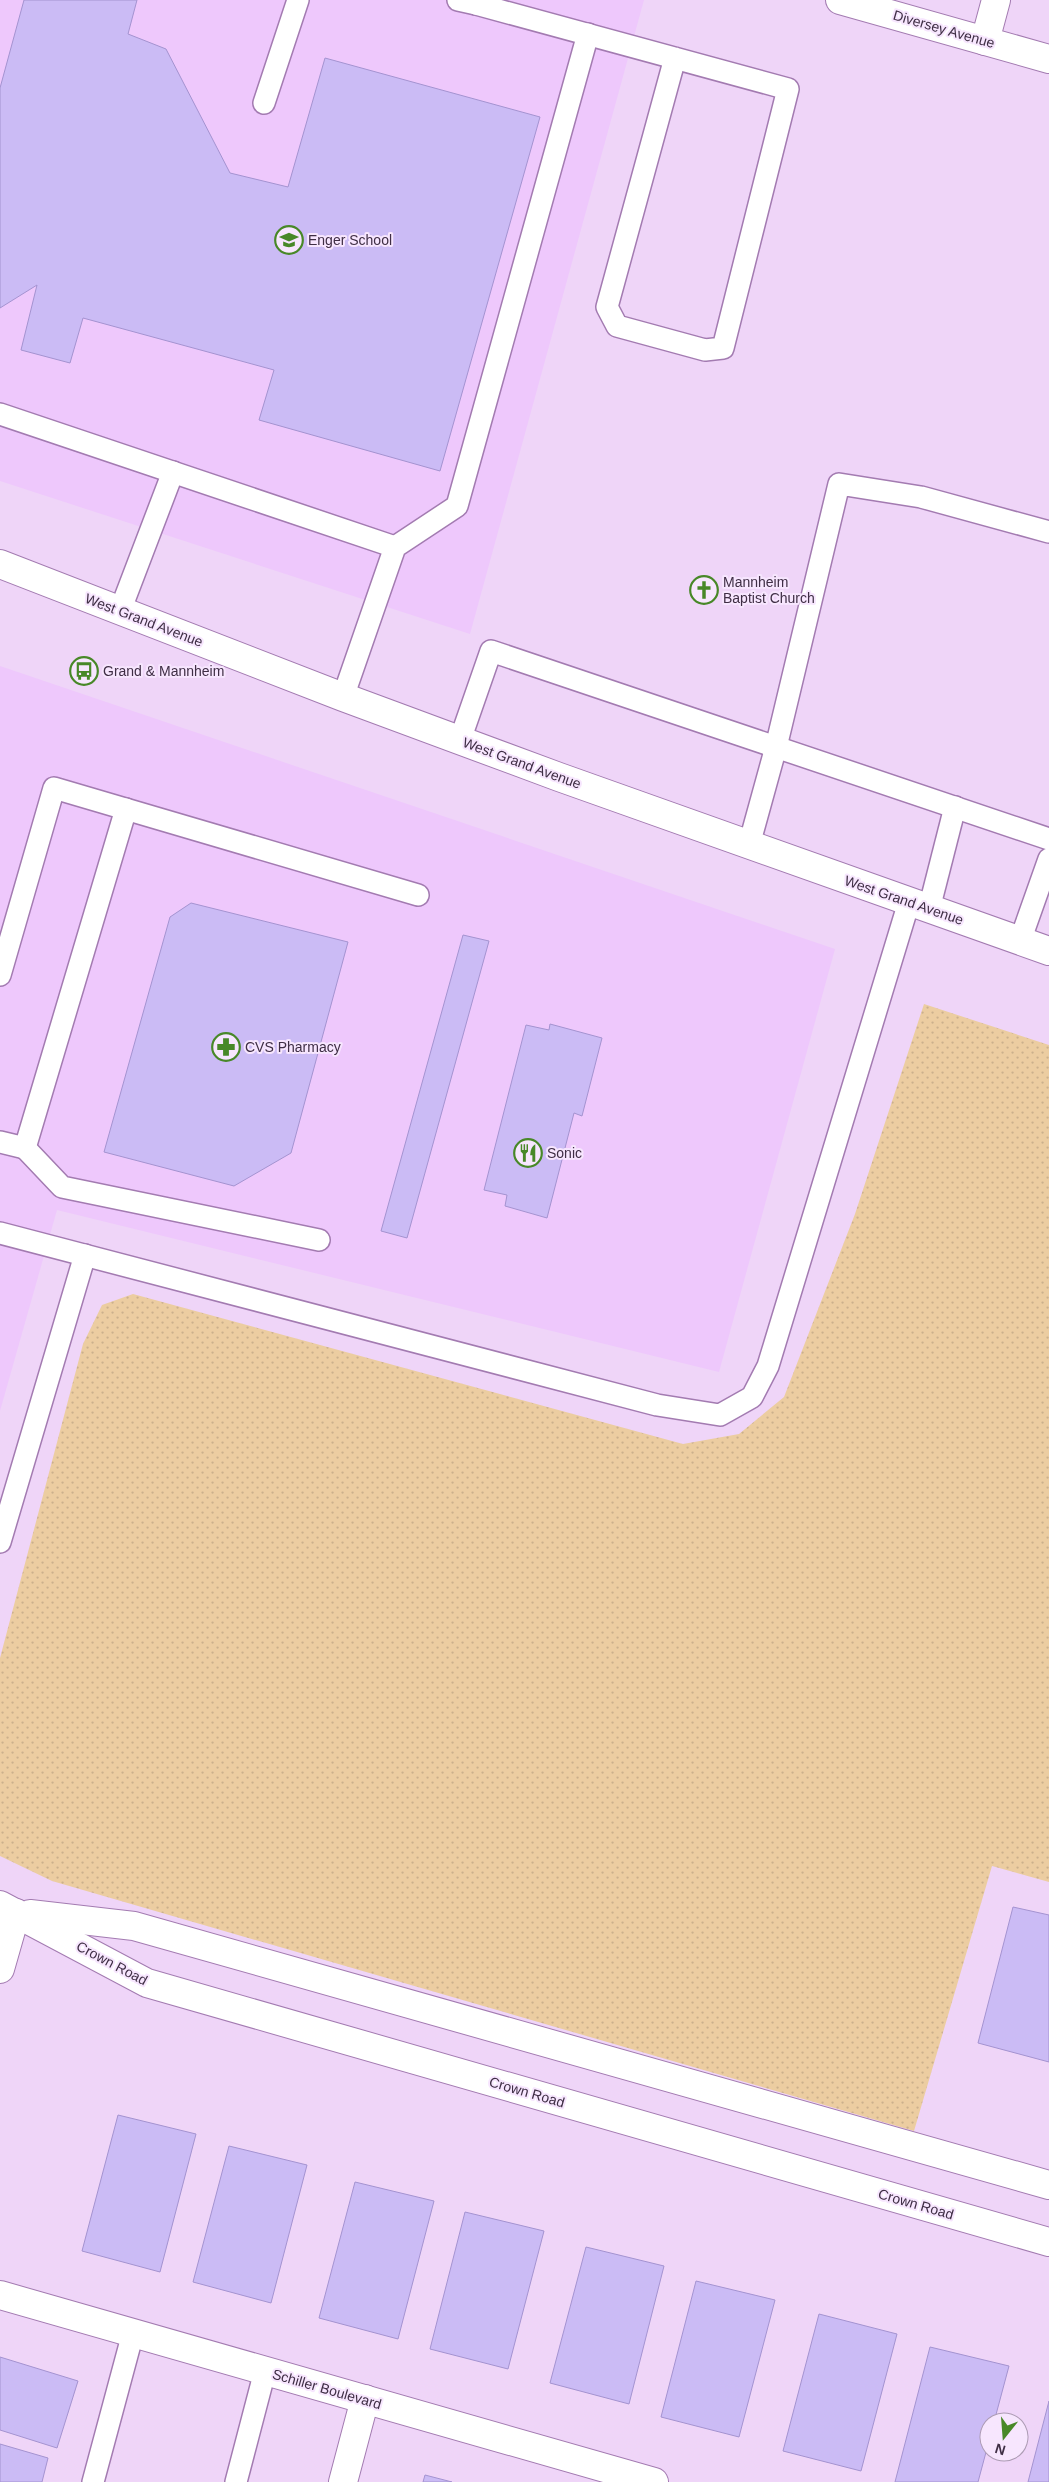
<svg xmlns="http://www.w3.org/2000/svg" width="1049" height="2482" font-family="Arial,sans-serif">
<defs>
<pattern id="grass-dots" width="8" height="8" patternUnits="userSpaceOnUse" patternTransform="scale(1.25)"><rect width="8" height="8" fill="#eccda1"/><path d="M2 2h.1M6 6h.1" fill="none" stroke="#cbb08c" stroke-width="1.8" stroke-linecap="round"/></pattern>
</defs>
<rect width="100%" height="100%" fill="#efd5f8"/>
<g fill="#eec8fc">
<path d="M0,0H644L470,634L0,481Z"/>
<path d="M0,666L835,949L719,1372L57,1210L0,1411Z"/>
</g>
<path fill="url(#grass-dots)" d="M924,1004L1049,1045V1882L992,1866L914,2131L52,1881L0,1856V1658L83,1344L102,1305L133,1294L683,1444L739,1434L784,1397L855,1214Z"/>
<g fill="#cbbbf5" stroke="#a493d0">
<path d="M24,0H137L128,34L166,49L230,173L288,187L325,58L540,117L440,471L259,420L274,370L83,318L70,363L21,350L37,285L0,308V88Z"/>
<path d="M191,903L348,942L291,1153L234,1186L104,1152L170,917Z"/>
<path d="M463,935L489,941L407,1238L381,1231Z"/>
<path d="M550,1024L602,1038L582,1116L574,1113L547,1218L505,1206L507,1195L484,1190L526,1025L549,1030Z"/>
<path d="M1013,1907L1049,1915V2062L978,2043Z"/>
<path d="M118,2115L196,2134L160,2272L82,2251Z"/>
<path d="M229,2146L307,2165L271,2303L193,2282Z"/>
<path d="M355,2182L434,2201L398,2339L319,2318Z"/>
<path d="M465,2212L544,2231L508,2369L430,2349Z"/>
<path d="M586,2247L664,2266L629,2404L550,2383Z"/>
<path d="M696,2281L775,2300L739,2437L661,2417Z"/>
<path d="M819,2314L897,2334L861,2471L783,2451Z"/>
<path d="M930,2347L1009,2366L994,2422H989V2441L978,2482H895Z"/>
<path d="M0,2357L78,2381L57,2448L0,2430Z"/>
<path d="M1049,2401V2482H1028Z"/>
<path d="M0,2444L48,2458L42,2482H0Z"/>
<path d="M425,2475L452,2482H423Z"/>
</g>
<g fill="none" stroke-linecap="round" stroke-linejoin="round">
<defs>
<g id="lane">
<path d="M458,0L476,4L477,0"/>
<path d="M476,4C580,32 684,60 788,89L723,348L705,350L617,326L607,307L675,58"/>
<path d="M264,103L298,0"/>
<path d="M0,414L395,547"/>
<path d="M120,611L173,472"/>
<path d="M343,697L395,547L457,506L588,34"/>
<path d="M460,740L491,651L1049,839"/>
<path d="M749,845L776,747L839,484L921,497L1049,532"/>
<path d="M929,909L955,807"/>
<path d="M1020,941L1049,859"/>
<path d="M0,975L54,788L418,895"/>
<path d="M0,1142L25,1148L126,809"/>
<path d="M25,1148L62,1187L319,1240"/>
<path d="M0,1233L657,1405L720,1415L752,1397L768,1366L909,902"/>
<path d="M0,1542L85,1255"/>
<path d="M93,2482L133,2333"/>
<path d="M236,2482L265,2371"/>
</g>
<g id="street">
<path d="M840,0L1049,59"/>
<path d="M985,41L996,0"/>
<path d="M0,1905L147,1983L1049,2242"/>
<path d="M30,1914L134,1926L1049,2185"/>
<path d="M0,1969L16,1913"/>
<path d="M0,2295L654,2482"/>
<path d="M343,2482L365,2399"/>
</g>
<path id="secondary" d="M0,564L343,697L559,777L1049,951"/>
</defs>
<use href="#lane" stroke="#a37bb1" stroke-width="24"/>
<use href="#street" stroke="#a37bb1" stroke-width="30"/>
<use href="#secondary" stroke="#a37bb1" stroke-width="30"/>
<use href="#lane" stroke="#fff" stroke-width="21"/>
<use href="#street" stroke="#fff" stroke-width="28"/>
<use href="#secondary" stroke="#fff" stroke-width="28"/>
</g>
<defs>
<symbol id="school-ring" viewBox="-11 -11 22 22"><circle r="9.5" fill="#f7e6fe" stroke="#488828" stroke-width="1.5"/><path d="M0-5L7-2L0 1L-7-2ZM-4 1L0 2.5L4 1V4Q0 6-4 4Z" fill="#488828"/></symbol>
<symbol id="church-ring" viewBox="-11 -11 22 22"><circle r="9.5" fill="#f7e6fe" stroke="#488828" stroke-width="1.5"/><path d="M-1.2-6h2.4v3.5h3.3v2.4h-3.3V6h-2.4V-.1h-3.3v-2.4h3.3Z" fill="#488828"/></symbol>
<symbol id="bus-ring" viewBox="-11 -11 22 22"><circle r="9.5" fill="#f7e6fe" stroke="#488828" stroke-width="1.5"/><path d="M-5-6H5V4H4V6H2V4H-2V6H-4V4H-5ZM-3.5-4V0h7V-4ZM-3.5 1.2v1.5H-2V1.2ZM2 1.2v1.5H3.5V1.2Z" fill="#488828"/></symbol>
<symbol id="pharmacy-ring" viewBox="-11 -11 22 22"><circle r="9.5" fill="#f7e6fe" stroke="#488828" stroke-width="1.5"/><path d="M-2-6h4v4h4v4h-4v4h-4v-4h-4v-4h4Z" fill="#488828"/></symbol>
<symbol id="restaurant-ring" viewBox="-11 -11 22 22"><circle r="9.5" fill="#f7e6fe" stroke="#488828" stroke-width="1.5"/><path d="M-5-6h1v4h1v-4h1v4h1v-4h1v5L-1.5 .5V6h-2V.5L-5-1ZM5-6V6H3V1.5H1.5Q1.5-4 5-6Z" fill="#488828"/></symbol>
</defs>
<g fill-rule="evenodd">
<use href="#school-ring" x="273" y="224" width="32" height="32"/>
<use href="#church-ring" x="688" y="574" width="32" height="32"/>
<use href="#bus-ring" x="68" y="655" width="32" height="32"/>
<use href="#pharmacy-ring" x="210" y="1031" width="32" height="32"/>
<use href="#restaurant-ring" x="512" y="1137" width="32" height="32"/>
</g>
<g text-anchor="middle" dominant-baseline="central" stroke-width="4" stroke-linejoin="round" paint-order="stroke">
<g font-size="14" fill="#3f2e45" stroke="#f7e6fe">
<text transform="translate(944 29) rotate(16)">Diversey Avenue</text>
<text transform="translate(144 620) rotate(21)">West Grand Avenue</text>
<text transform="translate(522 763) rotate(20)">West Grand Avenue</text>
<text transform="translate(904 900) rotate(19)">West Grand Avenue</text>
<text transform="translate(112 1963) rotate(28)">Crown Road</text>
<text transform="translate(527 2092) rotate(16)">Crown Road</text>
<text transform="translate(916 2204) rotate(16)">Crown Road</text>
<text transform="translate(327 2389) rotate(16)">Schiller Boulevard</text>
</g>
<g font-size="14" fill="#3f2e45" stroke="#f7e6fe" text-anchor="start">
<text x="308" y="240">Enger School</text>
<text x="723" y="582">Mannheim<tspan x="723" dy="16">Baptist Church</tspan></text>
<text x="103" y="671">Grand &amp; Mannheim</text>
<text x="245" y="1047">CVS Pharmacy</text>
<text x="547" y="1153">Sonic</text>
</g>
</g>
<g transform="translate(1004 2437) rotate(197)"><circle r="24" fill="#f7e6fe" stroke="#ad9cb4"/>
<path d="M0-4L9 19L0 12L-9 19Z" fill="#488828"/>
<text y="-8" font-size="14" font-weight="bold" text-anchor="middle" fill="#3f2e45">N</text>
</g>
</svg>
